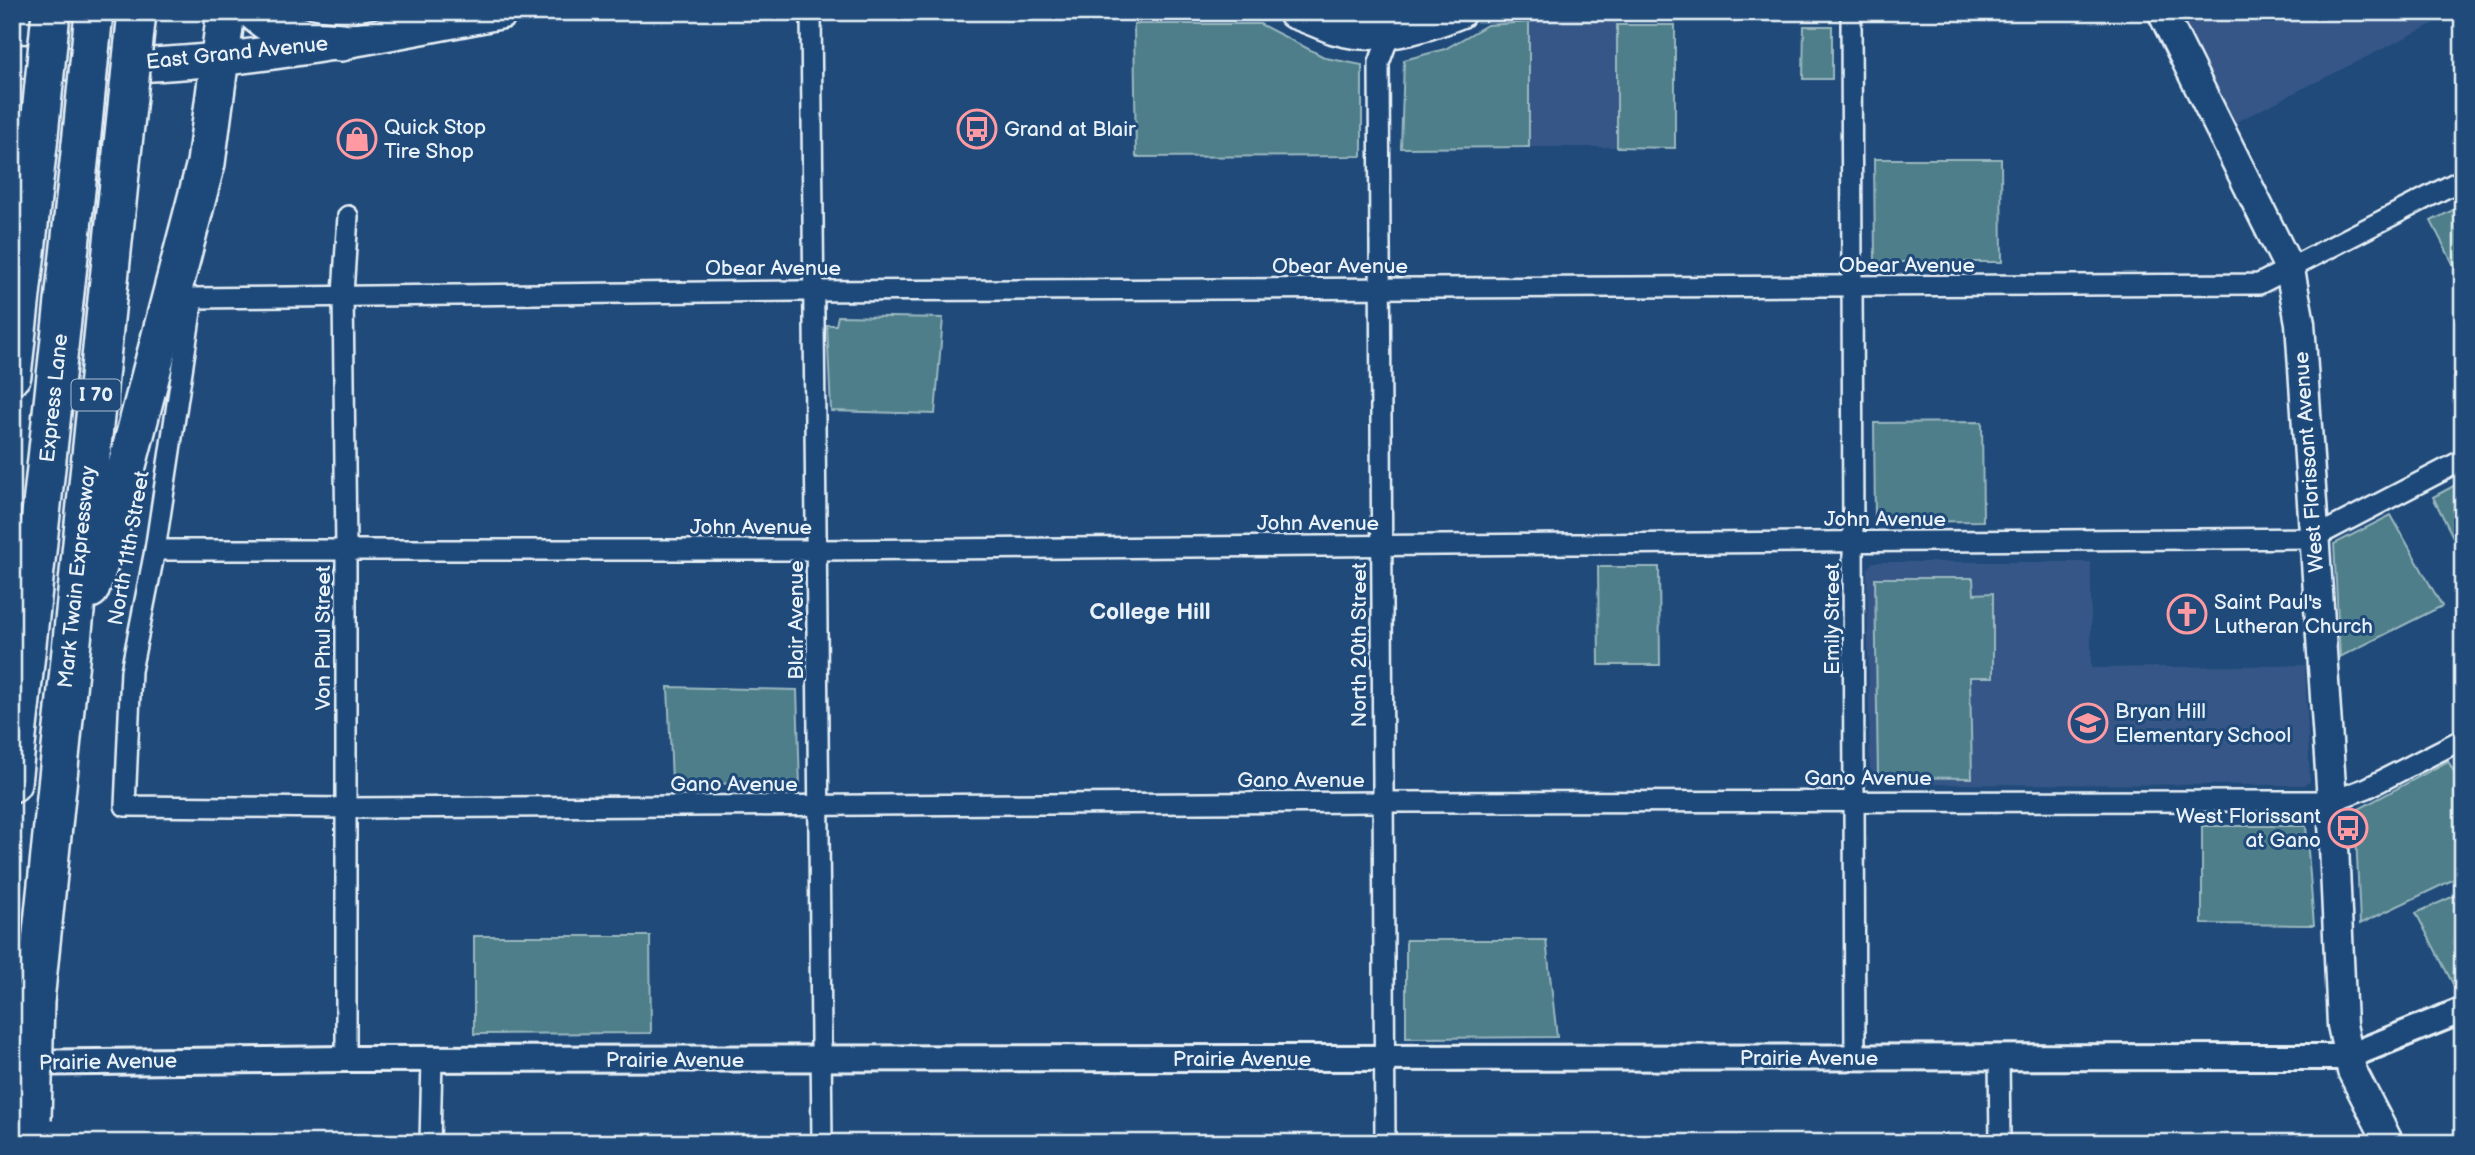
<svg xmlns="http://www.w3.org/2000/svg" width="2475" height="1155" font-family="'Balsamiq Sans',sans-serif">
<rect width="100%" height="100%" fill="#1f4a7a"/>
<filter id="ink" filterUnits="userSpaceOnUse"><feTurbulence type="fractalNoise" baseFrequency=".0143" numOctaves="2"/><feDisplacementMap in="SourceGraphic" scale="14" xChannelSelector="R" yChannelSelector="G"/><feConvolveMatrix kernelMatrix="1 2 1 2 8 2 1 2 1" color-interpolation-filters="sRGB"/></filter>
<g filter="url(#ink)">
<g fill="#355786">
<path d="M2176,12H2457L2220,130Z"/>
<path d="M1529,13L1617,14V147H1529Z"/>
<path d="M1873,562H2091V668L2305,665L2310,782L2304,785L1870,784L1867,569Z"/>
</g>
<g fill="#4e7e89" stroke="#9bb8c0" stroke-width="2">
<path d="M1529,22V147L1401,148L1404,60L1445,49L1487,25Z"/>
<path d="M1134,24H1260L1326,58L1362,65V156L1136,157Z"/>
<path d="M1617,25H1675V148L1617,147Z"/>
<path d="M1804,26H1832V79H1803Z"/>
<path d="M1874,159H2001L2002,262H1875Z"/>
<path d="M2463,205V283L2431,221Z"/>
<path d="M838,316L943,318L935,414L831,411L827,325H836Z"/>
<path d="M1982,422L1983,521L1875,522L1874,423Z"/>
<path d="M2463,481V557L2433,497Z"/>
<path d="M2391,515L2442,606L2340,657L2334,544Z"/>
<path d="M1598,567H1659L1660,665H1599Z"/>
<path d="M1875,578H1973L1974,594L1993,593V677H1970L1972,778L1878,777Z"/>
<path d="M668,687L797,690L800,786L672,782Z"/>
<path d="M2448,761L2463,788V875L2360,924L2355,811Z"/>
<path d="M2202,826H2306L2314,925L2202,924Z"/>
<path d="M2463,892V982L2454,986L2416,913Z"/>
<path d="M474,936H650L651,1033L474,1034Z"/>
<path d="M1406,940H1546L1557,1037L1406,1038Z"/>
</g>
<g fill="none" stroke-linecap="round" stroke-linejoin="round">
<defs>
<g id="minor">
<path d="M811,12L822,1143"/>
<path d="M1851,12L1855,1058"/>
<path d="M2463,179L2259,284L799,291L193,298L155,550L131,671L125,806L346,808L1382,802L2332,801L2367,788L2463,739"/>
<path d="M155,550H818L2313,538L2463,460"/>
<path d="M1999,1057L2000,1143"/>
<path d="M346,1059V550L343,294L348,216"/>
<path d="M430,1143L432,1059"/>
<path d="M1385,1143L1379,63L1386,44L1399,29"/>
</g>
<path id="tertiary" d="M12,1063L346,1059L2347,1057L2463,1010"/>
<path id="secondary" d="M2162,12L2290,270L2300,323L2332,801L2342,1025L2352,1071L2389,1143"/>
<g id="primary">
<path d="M1294,12C1309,17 1322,23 1336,28C1377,40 1420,28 1459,12"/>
<path d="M12,61C61,62 112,68 161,64C276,57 389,34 502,12"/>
</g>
<g id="motorway">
<path d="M255,12C280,35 309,40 342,42"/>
<path d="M12,375L38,145"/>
<path d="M90,589L107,542L206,163L226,12"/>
<path d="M12,783L81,144"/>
<path d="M35,1001L123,144"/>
</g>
</defs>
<use href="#minor" stroke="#e8f1f8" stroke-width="24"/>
<use href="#tertiary" stroke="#e8f1f8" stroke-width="30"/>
<use href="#secondary" stroke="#e8f1f8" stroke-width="33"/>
<use href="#primary" stroke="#e8f1f8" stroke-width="37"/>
<use href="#motorway" stroke="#e8f1f8" stroke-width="42"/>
<use href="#minor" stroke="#1f4a7a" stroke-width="19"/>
<use href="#tertiary" stroke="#1f4a7a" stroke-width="24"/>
<use href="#secondary" stroke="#1f4a7a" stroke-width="28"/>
<use href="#primary" stroke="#1f4a7a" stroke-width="32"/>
<use href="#motorway" stroke="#1f4a7a" stroke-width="37"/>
<defs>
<g id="motorway-bridge">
<path d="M81,144L94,12"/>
<path d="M123,144L137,12"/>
<path d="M38,145L51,12"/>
<path d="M32,1120L35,1001"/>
</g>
</defs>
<use href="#motorway-bridge" stroke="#e8f1f8" stroke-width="42" stroke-linecap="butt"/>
<use href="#motorway-bridge" stroke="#1f4a7a" stroke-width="37"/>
</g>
</g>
<defs>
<symbol id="bus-ring" viewBox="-11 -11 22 22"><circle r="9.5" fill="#1f4a7a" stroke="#ff9aa2" stroke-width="1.5"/><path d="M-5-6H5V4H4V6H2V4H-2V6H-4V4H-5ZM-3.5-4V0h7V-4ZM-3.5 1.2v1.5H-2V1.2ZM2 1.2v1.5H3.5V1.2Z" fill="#ff9aa2"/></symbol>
<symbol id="shop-ring" viewBox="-11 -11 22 22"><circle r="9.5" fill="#1f4a7a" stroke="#ff9aa2" stroke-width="1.5"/><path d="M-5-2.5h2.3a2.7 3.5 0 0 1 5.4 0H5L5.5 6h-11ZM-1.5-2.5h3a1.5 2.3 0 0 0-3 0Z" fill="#ff9aa2"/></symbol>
<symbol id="church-ring" viewBox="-11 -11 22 22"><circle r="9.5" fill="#1f4a7a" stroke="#ff9aa2" stroke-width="1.5"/><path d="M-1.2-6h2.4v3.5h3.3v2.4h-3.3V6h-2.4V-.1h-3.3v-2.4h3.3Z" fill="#ff9aa2"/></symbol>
<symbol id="school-ring" viewBox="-11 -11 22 22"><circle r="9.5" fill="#1f4a7a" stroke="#ff9aa2" stroke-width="1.5"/><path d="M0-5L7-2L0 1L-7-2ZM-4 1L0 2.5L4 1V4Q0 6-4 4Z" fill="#ff9aa2"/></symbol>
</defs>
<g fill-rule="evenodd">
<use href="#bus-ring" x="955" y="107" width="44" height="44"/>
<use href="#shop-ring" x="335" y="117" width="44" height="44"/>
<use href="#church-ring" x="2165" y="592" width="44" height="44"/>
<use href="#school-ring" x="2066" y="701" width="44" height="44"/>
<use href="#bus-ring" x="2326" y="806" width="44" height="44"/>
</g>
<g text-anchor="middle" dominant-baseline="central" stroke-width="6" stroke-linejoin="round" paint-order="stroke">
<rect fill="#1f4a7a" stroke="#acbfd2" stroke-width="2" x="71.5" y="379.5" width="49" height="31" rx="5"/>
<g font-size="19" font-weight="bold" fill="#e8f1f8">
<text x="96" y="395">I 70</text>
</g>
<g font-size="21" fill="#e8f1f8" stroke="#1f4a7a">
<text transform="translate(237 53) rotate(-6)">East Grand Avenue</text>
<text x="1907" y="265">Obear Avenue</text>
<text x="1340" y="266">Obear Avenue</text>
<text x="773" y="268">Obear Avenue</text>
<text transform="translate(54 398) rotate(-84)">Express Lane</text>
<text transform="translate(2309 462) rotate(-94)">West Florissant Avenue</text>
<text x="1885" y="519">John Avenue</text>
<text x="1318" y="523">John Avenue</text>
<text x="751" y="527">John Avenue</text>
<text transform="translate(129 548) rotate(-80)">North 11th Street</text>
<text transform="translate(77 577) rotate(-84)">Mark Twain Expressway</text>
<text transform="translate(1832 619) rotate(-90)">Emily Street</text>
<text transform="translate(796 620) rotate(-90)">Blair Avenue</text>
<text transform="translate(323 638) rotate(-90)">Von Phul Street</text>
<text transform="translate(1359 645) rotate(-90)">North 20th Street</text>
<text x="1868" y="778">Gano Avenue</text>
<text x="1301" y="780">Gano Avenue</text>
<text x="734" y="784">Gano Avenue</text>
<text x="1809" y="1058">Prairie Avenue</text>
<text x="1242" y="1059">Prairie Avenue</text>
<text x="675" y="1060">Prairie Avenue</text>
<text transform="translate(108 1062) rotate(-1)">Prairie Avenue</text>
</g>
<g font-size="21" fill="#e8f1f8" stroke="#1f4a7a" text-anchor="start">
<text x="384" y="127">Quick Stop<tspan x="384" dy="24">Tire Shop</tspan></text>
<text x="1004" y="129">Grand at Blair</text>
<text x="2214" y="602">Saint Paul's<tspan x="2214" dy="24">Lutheran Church</tspan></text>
<text x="2115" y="711">Bryan Hill<tspan x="2115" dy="24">Elementary School</tspan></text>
<text x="2321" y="816" text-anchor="end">West Florissant<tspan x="2321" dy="24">at Gano</tspan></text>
</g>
<g font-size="23" font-weight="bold" fill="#e8f1f8" stroke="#1f4a7a">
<text x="1150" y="612">College Hill</text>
</g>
</g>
<rect width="2475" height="1155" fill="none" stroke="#1f4a7a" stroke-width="42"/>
<rect x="21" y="21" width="2433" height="1113" fill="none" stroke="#e8f1f8" stroke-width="2.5" filter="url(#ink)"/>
</svg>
